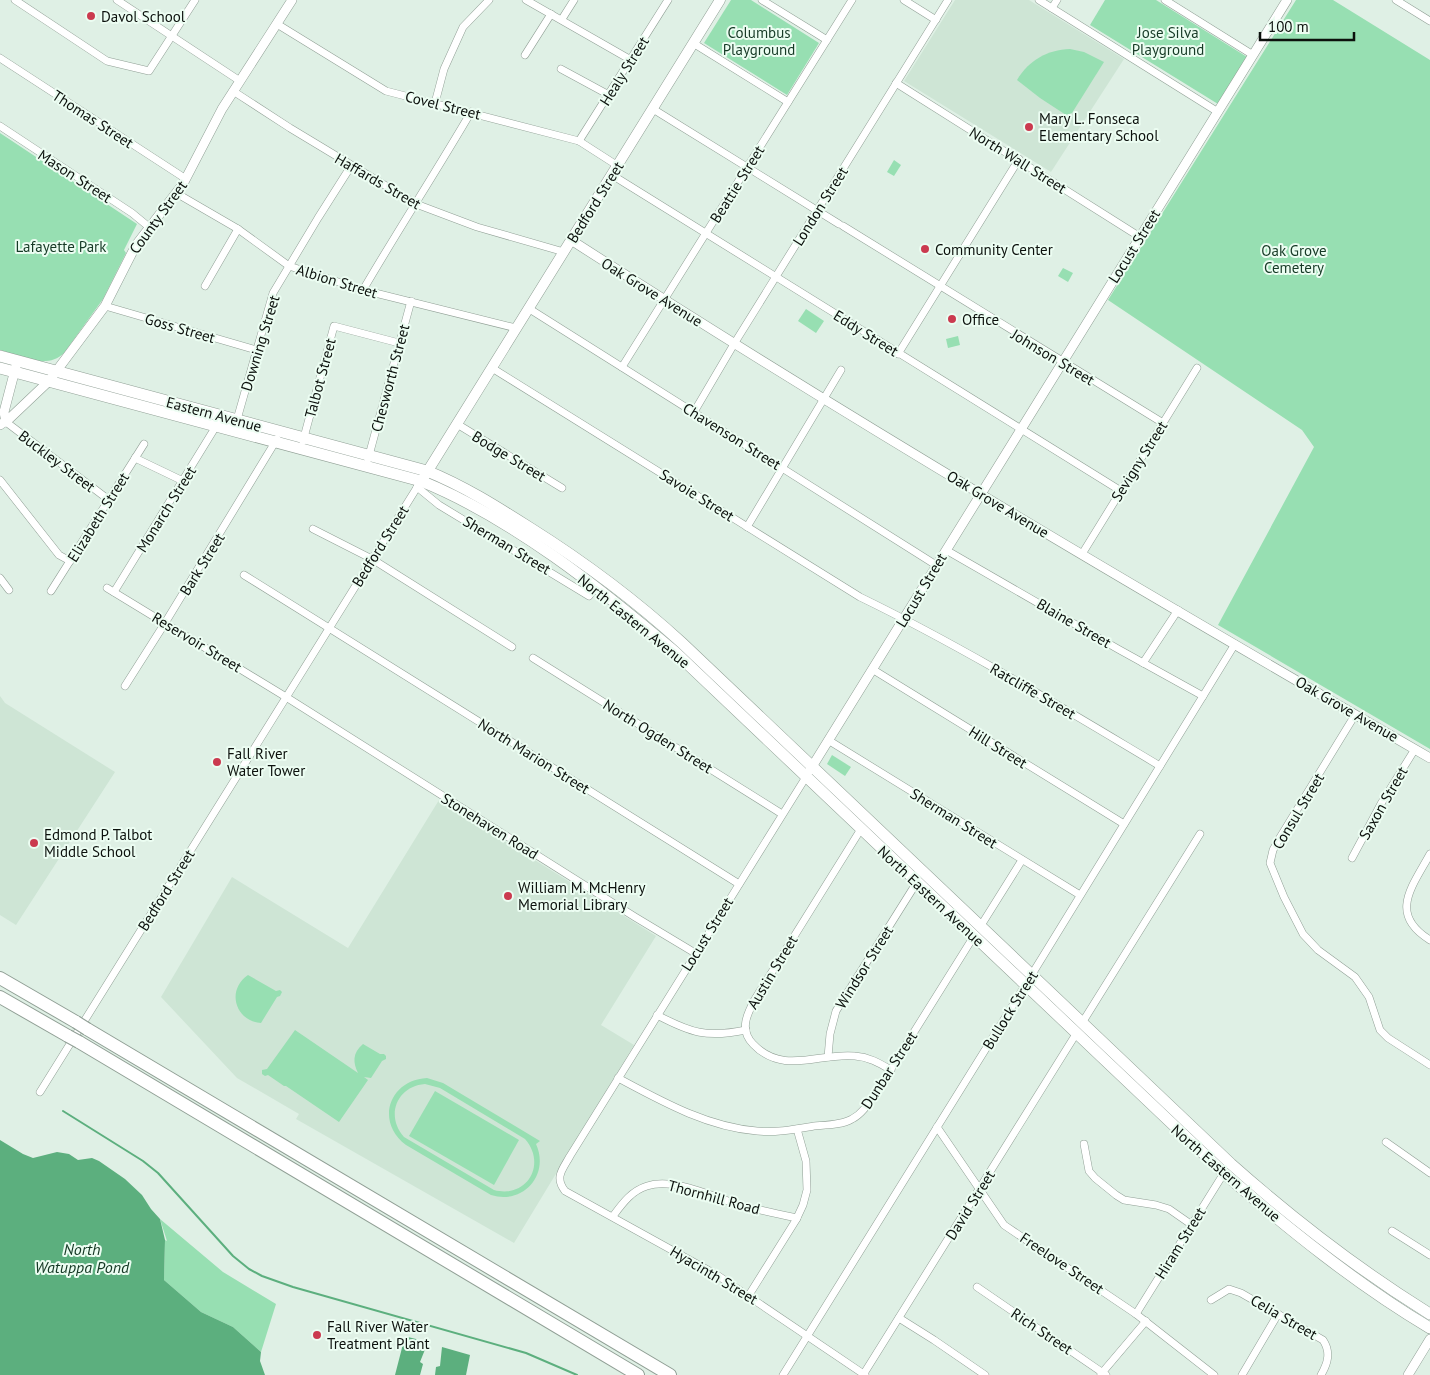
<svg xmlns="http://www.w3.org/2000/svg" width="1430" height="1375" font-family="'PT Sans',sans-serif">
<rect width="100%" height="100%" fill="#dff0e5"/>
<g fill="#cee5d5">
<path d="M955,0H1029L1124,59L1051,172L904,81Z"/>
<path d="M0,696L5,703L115,772L16,925L0,915Z"/>
<path d="M439,800L656,936L601,1025L634,1045L514,1243L296,1119L299,1114L237,1078L161,997L232,877L348,948Z"/>
</g>
<g fill="#97dfb2" fill-rule="evenodd">
<path d="M731,0H751L819,43L787,95L704,43Z"/>
<path d="M1105,0H1156L1247,57L1218,104L1090,25Z"/>
<path d="M1296,0H1333L1430,60V749L1218,625L1314,447L1302,430L1108,300Z"/>
<path d="M1070,49L1084,52L1104,62L1072,113L1066,115L1040,98L1017,80C1029,60 1047,50 1070,49Z"/>
<path d="M0,133L137,224L124,250L126,253L103,299L64,353C47,370 20,356 0,350Z"/>
<path d="M894,160L901,165L894,176L887,172Z"/>
<path d="M1063,268L1073,273L1068,282L1058,276Z"/>
<path d="M806,309L824,321L816,333L798,321Z"/>
<path d="M958,336L960,345L948,348L946,339Z"/>
<path d="M832,755L851,767L845,776L827,764Z"/>
<path d="M248,975L276,991L280,990L282,992L280,996L277,997L261,1023C235,1021 226,990 248,975Z"/>
<path d="M295,1030L358,1073C353,1063 352,1053 363,1044L380,1054H384L386,1056V1059L382,1061L371,1078L364,1077L368,1080L339,1122L286,1086H284L268,1075L265,1076L262,1074V1070L267,1069Z"/>
<path d="M427,1078L443,1083L540,1141L536,1144C550,1175 523,1205 491,1195L406,1145C375,1122 389,1080 427,1078ZM425,1084L440,1088L525,1139C547,1164 527,1199 494,1190L404,1137C385,1116 397,1086 425,1084Z"/>
<path d="M435,1091L519,1140L494,1185L409,1136Z"/>
<path d="M160,1219L223,1272L276,1304L261,1352L233,1327L201,1312L164,1280L165,1240L167,1241Z"/>
</g>
<g fill="#5caf7e">
<path d="M0,1140L23,1154L33,1158L57,1152L69,1154L78,1160L92,1158L99,1161L125,1179L142,1195L151,1209L160,1219L165,1240L164,1280L201,1312L233,1327L261,1352L260,1361L265,1375H0Z"/>
<path d="M408,1337L428,1342L420,1362L423,1364L420,1375H395L403,1344Z"/>
<path d="M442,1347L470,1355L466,1375H435L436,1367L440,1366Z"/>
</g>
<g fill="none" stroke-linecap="round" stroke-linejoin="round">
<path stroke="#5caf7e" stroke-width="2" d="M63,1111L143,1161L158,1173L233,1256L249,1269L262,1276L293,1287L526,1353L577,1375"/>
<defs>
<g id="minor">
<path d="M15,0L107,61L149,71L195,0"/>
<path d="M117,0L240,81"/>
<path d="M526,0L631,60"/>
<path d="M762,0L827,40"/>
<path d="M904,0L936,20"/>
<path d="M1039,0L1218,112"/>
<path d="M1165,0L1253,55"/>
<path d="M1396,0L1430,21"/>
<path d="M1052,8L1057,0"/>
<path d="M562,19L574,0"/>
<path d="M277,24L386,91L579,141L618,166"/>
<path d="M693,43L788,102"/>
<path d="M525,55L551,14"/>
<path d="M0,58L186,179"/>
<path d="M561,69L609,95"/>
<path d="M896,83L1140,237"/>
<path d="M233,91L290,128L416,204L477,227L564,252"/>
<path d="M435,103L444,69L463,27L489,0"/>
<path d="M653,109L839,224"/>
<path d="M0,126L132,213L149,227"/>
<path d="M579,141L668,0"/>
<path d="M612,175L1121,491"/>
<path d="M176,193L238,229L289,266L363,290L516,328"/>
<path d="M843,226L1163,423"/>
<path d="M205,286L238,229"/>
<path d="M363,290C398,230 436,172 471,112"/>
<path d="M105,306L256,350"/>
<path d="M528,308L936,565"/>
<path d="M898,354L1019,159"/>
<path d="M622,367L852,0"/>
<path d="M492,368L860,597C963,647 1061,707 1160,766"/>
<path d="M694,412L734,344L948,0"/>
<path d="M6,422L109,500"/>
<path d="M236,423L273,293L318,218L351,166"/>
<path d="M457,424L562,488"/>
<path d="M303,441L334,326L399,343"/>
<path d="M135,458L183,481"/>
<path d="M368,459L411,301"/>
<path d="M0,480L59,555L70,561"/>
<path d="M417,487L439,505L589,596L595,587"/>
<path d="M747,527L841,370"/>
<path d="M313,529L372,559L512,647"/>
<path d="M946,550L1118,649L1203,696"/>
<path d="M1082,554L1197,368"/>
<path d="M244,575L739,884"/>
<path d="M0,578L9,590"/>
<path d="M107,588L286,697L635,917L695,953"/>
<path d="M51,591L144,444"/>
<path d="M114,592L218,423"/>
<path d="M533,658L782,814"/>
<path d="M1143,663L1178,610"/>
<path d="M872,669L1124,824"/>
<path d="M125,686L165,623L277,439"/>
<path d="M1355,715L1279,839L1273,850L1270,863L1284,897L1303,934L1318,950L1355,977L1369,997L1380,1030L1388,1038L1430,1065"/>
<path d="M828,740L1080,895"/>
<path d="M806,777L570,1156C563,1169 554,1177 565,1191L717,1275L865,1375"/>
<path d="M861,829L755,999C747,1014 739,1030 753,1044C783,1076 820,1052 855,1056C869,1057 879,1063 891,1070"/>
<path d="M1430,854C1412,887 1388,914 1430,940"/>
<path d="M1352,858L1382,802L1415,749"/>
<path d="M980,927L1022,860"/>
<path d="M657,1015C691,1033 707,1038 746,1030"/>
<path d="M1082,1023L1200,834"/>
<path d="M828,1057L830,1034L836,1011L917,882"/>
<path d="M618,1078C661,1101 707,1127 757,1131C776,1133 796,1129 814,1126C826,1125 842,1125 852,1119C864,1113 871,1099 879,1088L974,936"/>
<path d="M40,1092L421,481"/>
<path d="M937,1127L1004,1225L1136,1314L1214,1375"/>
<path d="M1386,1142L1430,1173"/>
<path d="M1084,1144L1089,1171L1095,1178L1116,1195L1124,1200L1156,1205L1169,1209L1192,1225"/>
<path d="M613,1216C622,1204 631,1191 647,1186C674,1177 713,1197 740,1205C759,1210 778,1214 797,1218"/>
<path d="M1392,1231L1430,1255"/>
<path d="M977,1287L1106,1375"/>
<path d="M749,1295L796,1220L803,1205L807,1190L806,1161L797,1129"/>
<path d="M1211,1300L1229,1289L1241,1293L1323,1340C1331,1352 1328,1363 1321,1375"/>
<path d="M1136,1314L1224,1173"/>
<path d="M899,1318L934,1340L985,1375"/>
<path d="M1101,1374L1146,1321"/>
<path d="M783,1375L1018,997L1235,644"/>
<path d="M863,1375L1076,1034"/>
<path d="M1242,1375L1278,1314"/>
</g>
<g id="tertiary">
<path d="M571,240C852,421 1141,591 1430,758"/>
<path d="M6,422L4,412L16,366"/>
<path d="M0,425L10,418L49,381L105,306L136,245L183,184L222,109L292,0"/>
<path d="M810,770L1287,0"/>
<path d="M1408,1375L1430,1339"/>
</g>
<path id="secondary" d="M424,477L720,0"/>
<g id="primary">
<path d="M0,356L427,471C464,486 497,507 530,528C584,562 635,600 682,643L1231,1164C1293,1219 1359,1270 1430,1314"/>
<path d="M0,368L421,481C512,518 600,588 675,652L1224,1173C1288,1229 1356,1284 1430,1328"/>
</g>
<g id="motorway">
<path d="M0,978L76,1022"/>
<path d="M0,997L68,1036"/>
<path d="M87,1029L670,1375"/>
<path d="M79,1042L638,1375"/>
</g>
</defs>
<use href="#minor" stroke="#909f95" stroke-width="8"/>
<use href="#tertiary" stroke="#909f95" stroke-width="10"/>
<use href="#secondary" stroke="#909f95" stroke-width="11"/>
<use href="#primary" stroke="#909f95" stroke-width="12"/>
<use href="#motorway" stroke="#909f95" stroke-width="14"/>
<use href="#minor" stroke="#fff" stroke-width="7"/>
<use href="#tertiary" stroke="#fff" stroke-width="9"/>
<use href="#secondary" stroke="#fff" stroke-width="10"/>
<use href="#primary" stroke="#fff" stroke-width="11"/>
<use href="#motorway" stroke="#fff" stroke-width="12"/>
<defs>
<g id="motorway-bridge">
<path d="M76,1022L87,1029"/>
<path d="M68,1036L79,1042"/>
</g>
</defs>
<use href="#motorway-bridge" stroke="#909f95" stroke-width="14" stroke-linecap="butt"/>
<use href="#motorway-bridge" stroke="#fff" stroke-width="12"/>
</g>
<g fill="#cb3a4f" stroke="#ecfdf2" stroke-width="2">
<circle cx="91" cy="16" r="5"/>
<circle cx="1029" cy="127" r="5"/>
<circle cx="925" cy="249" r="5"/>
<circle cx="952" cy="319" r="5"/>
<circle cx="217" cy="762" r="5"/>
<circle cx="34" cy="843" r="5"/>
<circle cx="508" cy="896" r="5"/>
<circle cx="317" cy="1335" r="5"/>
</g>
<g text-anchor="middle" dominant-baseline="central" stroke-width="4" stroke-linejoin="round" paint-order="stroke">
<g font-size="15" fill="#0c110d" stroke="#ecfdf2" text-anchor="start">
<text x="101" y="16">Davol School</text>
<text x="1039" y="118">Mary L. Fonseca<tspan x="1039" dy="17">Elementary School</tspan></text>
<text x="935" y="249">Community Center</text>
<text x="962" y="319">Office</text>
<text x="227" y="753">Fall River<tspan x="227" dy="17">Water Tower</tspan></text>
<text x="44" y="834">Edmond P. Talbot<tspan x="44" dy="17">Middle School</tspan></text>
<text x="518" y="887">William M. McHenry<tspan x="518" dy="17">Memorial Library</tspan></text>
<text x="327" y="1326">Fall River Water<tspan x="327" dy="17">Treatment Plant</tspan></text>
</g>
<g font-size="15" fill="#163a26" stroke="#ecfdf2">
<text x="759" y="32">Columbus<tspan x="759" dy="17">Playground</tspan></text>
<text x="1168" y="32">Jose Silva<tspan x="1168" dy="17">Playground</tspan></text>
<text x="61" y="246">Lafayette Park</text>
<text x="1294" y="250">Oak Grove<tspan x="1294" dy="17">Cemetery</tspan></text>
</g>
<g font-size="15" fill="#0c110d" stroke="#ecfdf2">
<text transform="translate(624 71) rotate(-58)">Healy Street</text>
<text transform="translate(443 105) rotate(14)">Covel Street</text>
<text transform="translate(93 119) rotate(33)">Thomas Street</text>
<text transform="translate(1018 160) rotate(32)">North Wall Street</text>
<text transform="translate(75 176) rotate(33)">Mason Street</text>
<text transform="translate(378 181) rotate(30)">Haffards Street</text>
<text transform="translate(737 184) rotate(-58)">Beattie Street</text>
<text transform="translate(595 202) rotate(-58)">Bedford Street</text>
<text transform="translate(820 206) rotate(-58)">London Street</text>
<text transform="translate(158 217) rotate(-54)">County Street</text>
<text transform="translate(1134 246) rotate(-58)">Locust Street</text>
<text transform="translate(337 281) rotate(17)">Albion Street</text>
<text transform="translate(652 292) rotate(32)">Oak Grove Avenue</text>
<text transform="translate(180 328) rotate(16)">Goss Street</text>
<text transform="translate(866 333) rotate(32)">Eddy Street</text>
<text transform="translate(260 343) rotate(-73)">Downing Street</text>
<text transform="translate(1053 357) rotate(31)">Johnson Street</text>
<text transform="translate(320 378) rotate(-75)">Talbot Street</text>
<text transform="translate(390 378) rotate(-75)">Chesworth Street</text>
<text transform="translate(214 414) rotate(15)">Eastern Avenue</text>
<text transform="translate(732 436) rotate(32)">Chavenson Street</text>
<text transform="translate(509 456) rotate(31)">Bodge Street</text>
<text transform="translate(57 461) rotate(37)">Buckley Street</text>
<text transform="translate(1139 461) rotate(-58)">Sevigny Street</text>
<text transform="translate(697 495) rotate(32)">Savoie Street</text>
<text transform="translate(998 504) rotate(31)">Oak Grove Avenue</text>
<text transform="translate(166 509) rotate(-58)">Monarch Street</text>
<text transform="translate(98 517) rotate(-58)">Elizabeth Street</text>
<text transform="translate(507 545) rotate(31)">Sherman Street</text>
<text transform="translate(380 546) rotate(-58)">Bedford Street</text>
<text transform="translate(202 564) rotate(-58)">Bark Street</text>
<text transform="translate(921 590) rotate(-59)">Locust Street</text>
<text transform="translate(634 621) rotate(39)">North Eastern Avenue</text>
<text transform="translate(1074 623) rotate(30)">Blaine Street</text>
<text transform="translate(197 642) rotate(31)">Reservoir Street</text>
<text transform="translate(1033 691) rotate(30)">Ratcliffe Street</text>
<text transform="translate(1347 709) rotate(30)">Oak Grove Avenue</text>
<text transform="translate(658 736) rotate(32)">North Ogden Street</text>
<text transform="translate(998 747) rotate(32)">Hill Street</text>
<text transform="translate(534 756) rotate(32)">North Marion Street</text>
<text transform="translate(1383 803) rotate(-60)">Saxon Street</text>
<text transform="translate(1298 811) rotate(-59)">Consul Street</text>
<text transform="translate(954 818) rotate(32)">Sherman Street</text>
<text transform="translate(490 826) rotate(32)">Stonehaven Road</text>
<text transform="translate(166 890) rotate(-58)">Bedford Street</text>
<text transform="translate(931 896) rotate(43)">North Eastern Avenue</text>
<text transform="translate(707 934) rotate(-58)">Locust Street</text>
<text transform="translate(864 967) rotate(-58)">Windsor Street</text>
<text transform="translate(772 972) rotate(-59)">Austin Street</text>
<text transform="translate(1010 1010) rotate(-58)">Bullock Street</text>
<text transform="translate(889 1070) rotate(-57)">Dunbar Street</text>
<text transform="translate(1226 1173) rotate(41)">North Eastern Avenue</text>
<text transform="translate(714 1197) rotate(15)">Thornhill Road</text>
<text transform="translate(970 1205) rotate(-58)">David Street</text>
<text transform="translate(1180 1243) rotate(-58)">Hiram Street</text>
<text transform="translate(1062 1263) rotate(34)">Freelove Street</text>
<text transform="translate(714 1275) rotate(31)">Hyacinth Street</text>
<text transform="translate(1284 1317) rotate(30)">Celia Street</text>
<text transform="translate(1042 1331) rotate(34)">Rich Street</text>
</g>
<g font-size="16" font-style="italic" fill="#133723" stroke="#ecfdf2">
<text x="82" y="1249">North<tspan x="82" dy="18">Watuppa Pond</tspan></text>
</g>
</g>
<path d="M1260 32v8h94v-8" fill="none" stroke="#0c110d" stroke-width="2.5"/>
<text x="1268" y="32" font-size="15" fill="#0c110d" stroke="#ecfdf2" stroke-width="4" paint-order="stroke">100 m</text>
</svg>
